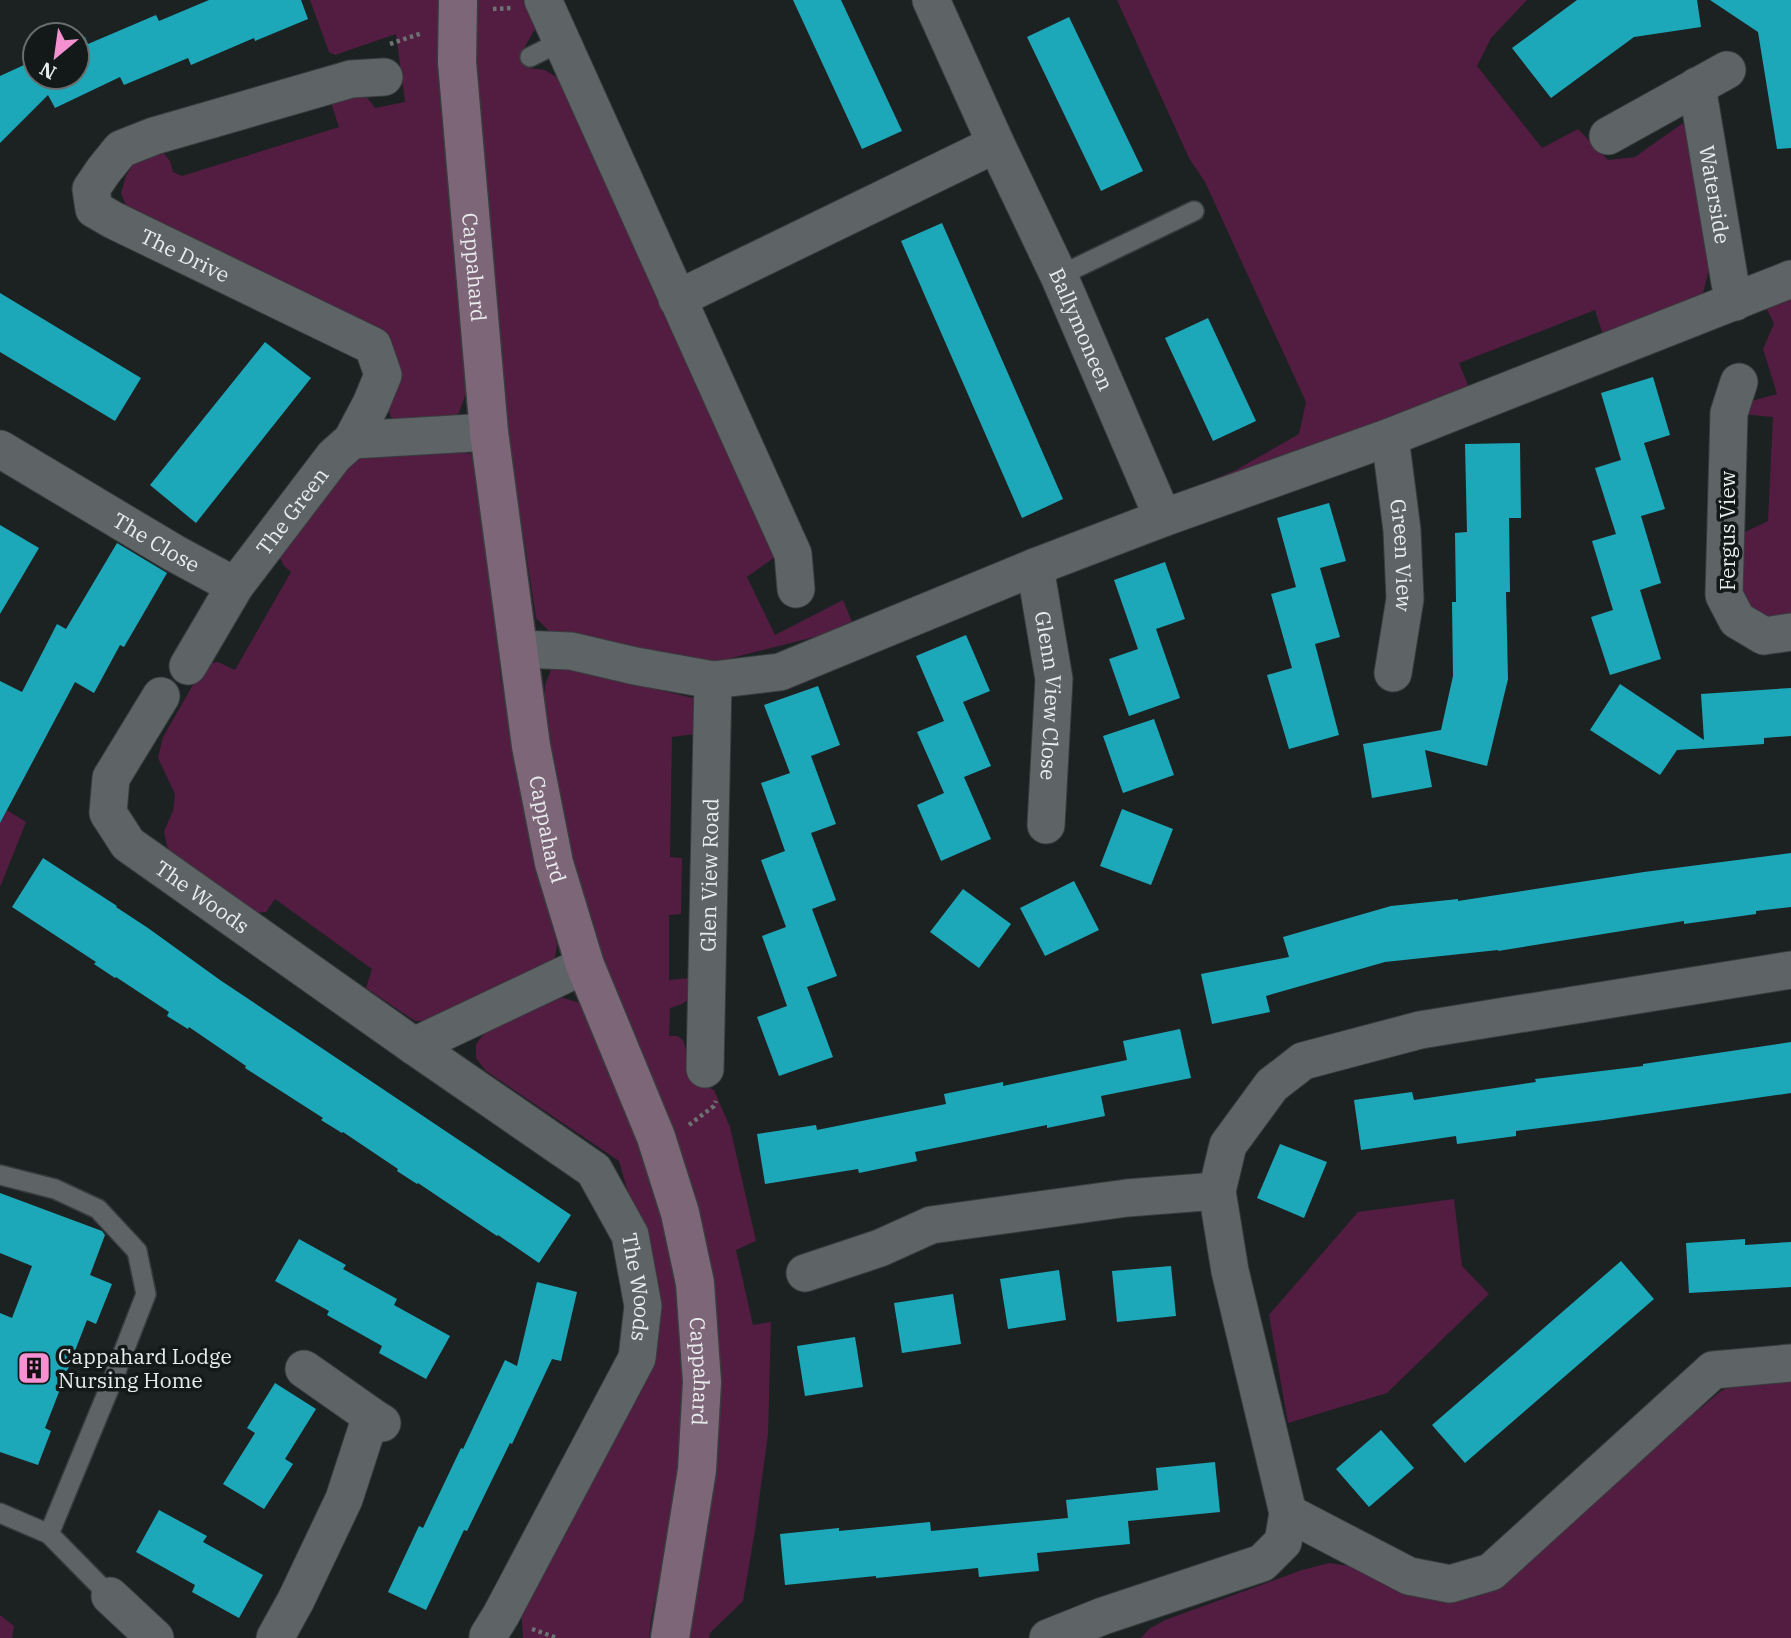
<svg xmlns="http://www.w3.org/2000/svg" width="1791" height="1638" font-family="'IBM Plex Serif',serif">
<rect width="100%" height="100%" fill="#1c2222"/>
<g fill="#531c41">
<path d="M310,0H441L437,66L466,393L459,413L441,423L402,424L391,417L386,404C398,374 403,367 387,337L143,215L126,206L121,193L126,176L136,159L162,151L170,161L173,172L182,176L339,127L332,106L337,96L363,92L375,108L405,102L396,34L335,55L329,52Z"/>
<path d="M474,0H523L535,29L523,50L528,68L545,70L558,78L775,557L747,577L775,635L843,600L854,627L716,662L550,632L536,618L495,347L477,107Z"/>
<path d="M1117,0H1527L1491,38L1477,66L1542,148L1578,129L1608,160L1635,157L1683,123L1690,141L1710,266L1702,297L1604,338L1595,310L1459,363L1470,390L1206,489L1205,483L1236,470L1299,434L1306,402L1205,182L1189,158Z"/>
<path d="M1791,296V618L1770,622L1750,615L1736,591L1741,534L1768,521L1773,417L1741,414V404L1777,394L1763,349L1774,324L1766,307Z"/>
<path d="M450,450L471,454L479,473L501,681L529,825L557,945L555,957L547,969L434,1021H415L366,988L372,969L275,899L266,912L254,913L173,856L167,846L164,831L173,811L175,794L158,758L163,737L205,664L218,662L235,670L291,572L284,566L279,556L356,457Z"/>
<path d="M562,667L693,698L695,734L672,737L670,857L682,858L681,914L669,915V980L690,978L692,997L682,1004L670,1008L669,1036H677L683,1040L696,1081L714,1090L730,1127L756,1241L736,1250L753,1325L771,1322L768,1434L755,1530L743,1601L710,1633L709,1638H686L715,1292L695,1192L650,1078L595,946L573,864L544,713L545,685L551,670Z"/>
<path d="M0,806L26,822L0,887Z"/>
<path d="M557,996L577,1002L589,1013L657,1190L680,1293L684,1377L680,1477L651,1620L649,1638H523L521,1609L654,1342L647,1260L619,1161L486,1071L476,1058V1044L485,1033Z"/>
<path d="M1454,1199L1462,1266L1489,1294L1387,1393L1288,1423L1269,1315L1358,1212Z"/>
<path d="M1791,1377V1638H1141L1149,1629L1165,1620L1302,1570L1329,1563L1488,1587L1721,1391L1743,1381Z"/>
<path d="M0,1615L14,1626L12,1638H0Z"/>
</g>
<g fill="#1da8ba">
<path d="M209,0H301L308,19L255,41L254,38L191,65L188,58L124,85L120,77L55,108L48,95L0,143V76L35,60V77H77V40L85,37L88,44L156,15L159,21Z"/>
<path d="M793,0H841L902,131L862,149Z"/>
<path d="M1577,0H1697L1701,27L1634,37L1551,98L1512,48Z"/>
<path d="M1710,0H1791V148L1777,149L1758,32Z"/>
<path d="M1069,17L1143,171L1101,191L1027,37Z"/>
<path d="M942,223L1063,499L1022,518L901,241Z"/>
<path d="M0,293L141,378L115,421L0,352Z"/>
<path d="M1208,318L1256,421L1213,441L1165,338Z"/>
<path d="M265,342L311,378L196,523L150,485Z"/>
<path d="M1653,377L1670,435L1644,443L1665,509L1641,516L1661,583L1640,590L1661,659L1610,675L1591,617L1613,610L1592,541L1616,534L1595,468L1621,460L1601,393Z"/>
<path d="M1520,443L1521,518H1509L1510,592H1506L1508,679L1487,766L1425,750L1432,787L1372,798L1363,744L1441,730L1453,676L1452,602H1456L1455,533L1467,532L1465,444Z"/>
<path d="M1329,503L1346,561L1320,568L1340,637L1315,644L1339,735L1289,749L1267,675L1292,668L1271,594L1296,587L1277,518Z"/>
<path d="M0,525L39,548L0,614Z"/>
<path d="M117,543L167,573L124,647L120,645L94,693L75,682L0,823V681L22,692L57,624L66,629Z"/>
<path d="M1165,562L1185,619L1156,629L1180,698L1129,716L1109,659L1138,649L1114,580Z"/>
<path d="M966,635L990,691L963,702L991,766L964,777L991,839L941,861L917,805L944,793L917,732L944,721L916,656Z"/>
<path d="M1620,684L1704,740L1701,694L1791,688V736L1764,738V744L1677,750L1660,775L1590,730Z"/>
<path d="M818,686L840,745L811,756L836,824L811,833L836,900L812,909L837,976L807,987L833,1057L779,1076L757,1017L787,1006L762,936L786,927L761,860L785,851L761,783L790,773L764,705Z"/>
<path d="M1154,719L1174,775L1123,793L1103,736Z"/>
<path d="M1122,809L1173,829L1151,885L1100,866Z"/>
<path d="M1791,853V907L1756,911V914L1684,924V921L1498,951V950L1385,962L1266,996L1270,1012L1212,1024L1201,974L1289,957L1283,937L1391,906L1458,899V901L1644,872Z"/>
<path d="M43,858L117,906L116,907L148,928L220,980L571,1215L539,1263L498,1235L497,1236L418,1183L417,1184L397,1171L398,1169L343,1132L342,1133L321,1120L323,1118L245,1068L246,1066L189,1027L188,1029L167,1016L169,1012L116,977L115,978L94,964L96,962L12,907Z"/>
<path d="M1074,881L1099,930L1045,956L1020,908Z"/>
<path d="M963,889L1011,924L979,968L930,932Z"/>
<path d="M1180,1029L1191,1078L1101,1096L1105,1116L1047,1128V1125L915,1152L917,1161L859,1173L858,1169L765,1184L757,1134L816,1125L817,1130L946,1104L944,1094L1003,1082V1086L1127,1060L1123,1041Z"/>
<path d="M1791,1042V1093L1604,1120L1516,1131V1136L1457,1144L1456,1136L1361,1150L1354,1100L1412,1092L1414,1100L1536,1082L1535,1079L1643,1066V1064Z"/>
<path d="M1280,1144L1327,1162L1304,1218L1257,1198Z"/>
<path d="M0,1193L102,1231L105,1235L90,1275L112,1284L96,1324L87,1320L45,1428L51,1431L38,1465L0,1452V1313L12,1318L32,1266L0,1253Z"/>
<path d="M299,1239L346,1265L343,1269L397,1299L394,1305L450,1336L426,1379L379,1353L382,1346L327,1315L329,1311L275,1281Z"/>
<path d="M1745,1239V1245L1791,1242V1287L1689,1293L1686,1243Z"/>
<path d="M1621,1261L1654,1299L1465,1463L1432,1425Z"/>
<path d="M1171,1266L1176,1316L1117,1322L1112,1271Z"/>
<path d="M1059,1270L1066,1320L1008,1329L1000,1279Z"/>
<path d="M537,1282L577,1292L561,1361L552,1359L512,1444L510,1443L467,1531L464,1530L426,1610L388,1592L419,1526L423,1528L461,1448L463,1449L505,1360L517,1366Z"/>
<path d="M953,1294L961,1344L902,1353L894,1303Z"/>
<path d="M855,1337L863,1387L805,1396L797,1346Z"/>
<path d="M275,1383L316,1409L285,1459L293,1464L264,1509L223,1484L255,1433L247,1428Z"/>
<path d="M1381,1430L1414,1468L1369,1507L1336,1469Z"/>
<path d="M1215,1462L1220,1512L1128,1521L1130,1544L1037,1553L1039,1571L979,1577L978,1568L876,1578V1576L785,1585L780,1534L839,1528V1531L930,1522L931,1531L1068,1518L1066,1500L1158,1490L1156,1468Z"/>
<path d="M159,1510L207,1536L203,1542L263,1575L239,1618L192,1592L195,1585L136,1552Z"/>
</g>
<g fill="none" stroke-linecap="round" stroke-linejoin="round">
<defs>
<g id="lane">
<path d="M530,57L562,41"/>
<path d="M1059,276L1194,211"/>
<path d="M0,1175L55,1189L98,1209L137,1251L146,1294L111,1384L49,1534"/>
<path d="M0,1513L49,1534L110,1596"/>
</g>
<g id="street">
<path d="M543,0L793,554L796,589"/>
<path id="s1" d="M931,0L996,144L1059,276L1163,518"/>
<path id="s2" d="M384,77L351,79L154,136L121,149L104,170L91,189L94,209L113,220L373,346L383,375L371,404L352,440L489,432"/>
<path id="s3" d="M1697,86L1730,283L1735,302"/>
<path d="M1608,136L1727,70"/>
<path d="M677,299L996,144"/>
<path d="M1739,382L1729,413L1724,595L1737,620L1764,636L1791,632"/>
<path id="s4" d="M1390,437L1402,530L1405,599L1393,673"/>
<path id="s5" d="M0,449L174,553L235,586"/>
<path id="s6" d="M1035,567L1054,679L1046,825"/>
<path d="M519,649L571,651L635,666L713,680L780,672L1035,567L1163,518L1390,437L1791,279"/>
<path id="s7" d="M188,666L235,586L334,456L352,440"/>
<path id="s8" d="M161,696L111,778L108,813L128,844L414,1046L594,1170L630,1235L643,1306L637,1358L501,1615L488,1636"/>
<path d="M1791,970L1420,1030L1303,1061L1272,1085L1228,1145L1217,1191L1230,1271L1288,1513L1409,1576L1450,1584L1491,1572L1713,1370L1791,1363"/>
<path d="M414,1046L585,965"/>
<path id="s9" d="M705,1069L713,680"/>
<path d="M805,1273L880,1248L931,1225L1127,1198L1217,1191"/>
<path d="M304,1369L371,1416L382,1423"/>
<path d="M110,1596L155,1638"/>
<path d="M275,1638L296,1600L344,1499L371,1416"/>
<path d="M1048,1638L1103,1616L1262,1563L1283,1542L1288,1513"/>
</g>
<g id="secondary">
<path id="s10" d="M458,0L457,62L489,432L531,746L554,863L585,965L656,1137L680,1213L695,1283L702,1382L697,1470L670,1638"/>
</g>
</defs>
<use href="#lane" stroke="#393c3e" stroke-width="22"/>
<use href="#street" stroke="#393c3e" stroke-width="39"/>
<use href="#secondary" stroke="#393c3e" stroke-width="41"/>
<g stroke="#6c7171" stroke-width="4.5" stroke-dasharray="3.5 3.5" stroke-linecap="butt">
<path d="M493,9L512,8"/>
<path d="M390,44L422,33"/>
<path d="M689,1125L714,1106L716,1101"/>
<path d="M532,1629L557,1638"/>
</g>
<use href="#lane" stroke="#5e6465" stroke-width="19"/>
<use href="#street" stroke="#5e6465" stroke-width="37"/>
<use href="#secondary" stroke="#7e6679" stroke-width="38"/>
</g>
<defs>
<symbol id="building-square" viewBox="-11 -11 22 22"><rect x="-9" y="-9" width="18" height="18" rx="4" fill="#f590d1" stroke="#131819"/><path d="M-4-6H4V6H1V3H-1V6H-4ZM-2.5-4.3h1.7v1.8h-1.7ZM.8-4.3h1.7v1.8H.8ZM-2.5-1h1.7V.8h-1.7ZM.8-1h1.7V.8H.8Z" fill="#111"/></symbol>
</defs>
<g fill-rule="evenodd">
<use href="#building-square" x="15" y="1349" width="38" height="38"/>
</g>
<g text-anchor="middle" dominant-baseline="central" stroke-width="7" stroke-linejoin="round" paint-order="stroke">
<g font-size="21" fill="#e9eced" stroke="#131819">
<text stroke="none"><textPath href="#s3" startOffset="110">Waterside</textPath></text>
<text stroke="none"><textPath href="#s2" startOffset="446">The Drive</textPath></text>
<text stroke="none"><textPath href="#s10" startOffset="268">Cappahard</textPath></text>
<text stroke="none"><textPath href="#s1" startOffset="362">Ballymoneen</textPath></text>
<text stroke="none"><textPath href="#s7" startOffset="187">The Green</textPath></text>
<text transform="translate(1727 531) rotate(-90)">Fergus View</text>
<text stroke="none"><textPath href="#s5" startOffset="182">The Close</textPath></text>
<text stroke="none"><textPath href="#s4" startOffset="119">Green View</textPath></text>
<text stroke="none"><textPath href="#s6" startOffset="130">Glenn View Close</textPath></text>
<text stroke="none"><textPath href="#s10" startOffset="835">Cappahard</textPath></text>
<text stroke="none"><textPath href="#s9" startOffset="194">Glen View Road</textPath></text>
<text stroke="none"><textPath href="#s8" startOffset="259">The Woods</textPath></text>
<text stroke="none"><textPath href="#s8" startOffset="864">The Woods</textPath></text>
<text stroke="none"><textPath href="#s10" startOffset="1402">Cappahard</textPath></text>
</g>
<g font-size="21" fill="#e9eced" stroke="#131819" text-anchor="start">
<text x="58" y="1356">Cappahard Lodge<tspan x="58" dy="24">Nursing Home</tspan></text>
</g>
</g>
<g transform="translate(56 56) rotate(209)"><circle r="33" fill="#131819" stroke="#696d6e" stroke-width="2"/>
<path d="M0-5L12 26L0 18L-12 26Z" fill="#f590d1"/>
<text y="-10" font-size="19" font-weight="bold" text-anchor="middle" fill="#e9eced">N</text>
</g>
</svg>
